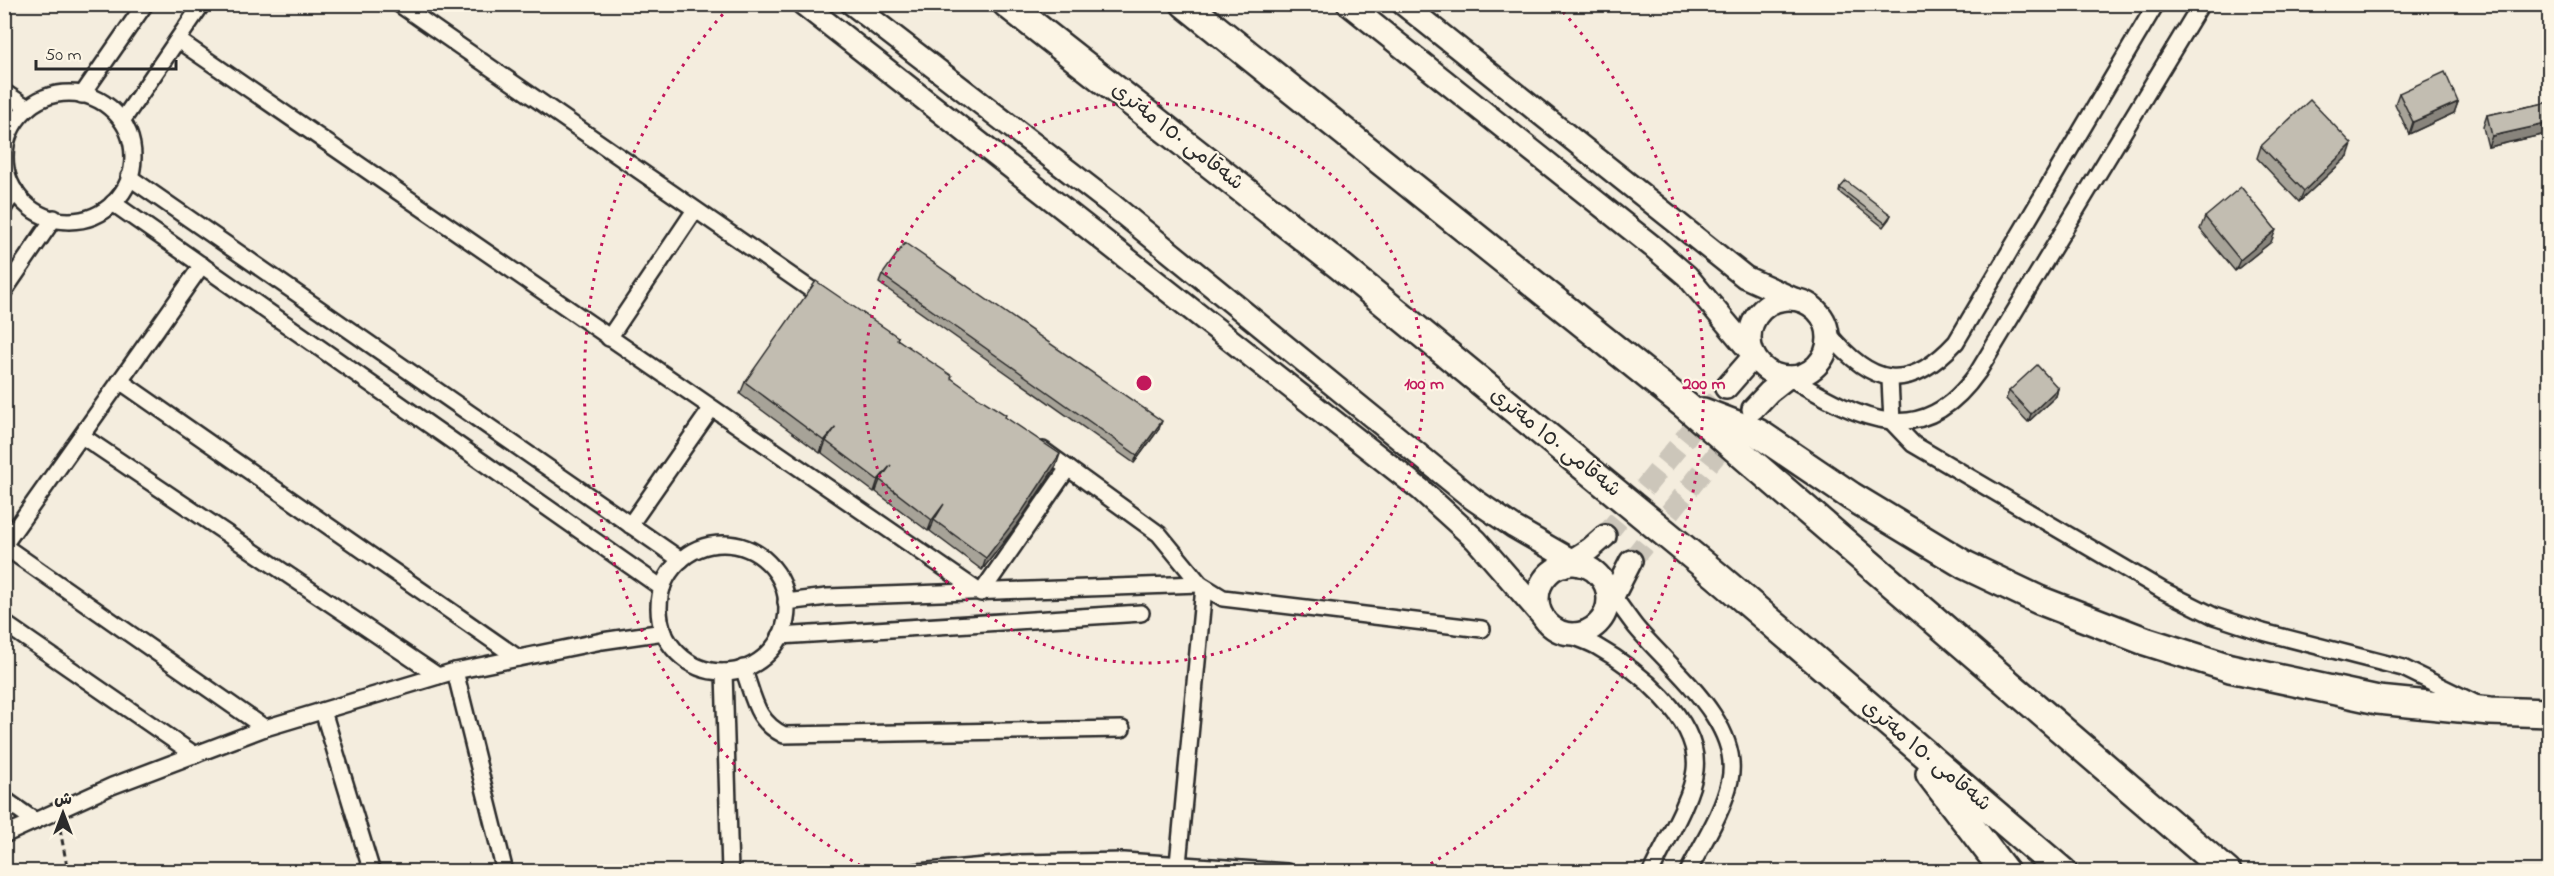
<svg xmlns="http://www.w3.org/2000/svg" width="2554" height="876" font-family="'Indie Flower','Playpen Sans Arabic',sans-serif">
<rect width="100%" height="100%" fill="#f4edde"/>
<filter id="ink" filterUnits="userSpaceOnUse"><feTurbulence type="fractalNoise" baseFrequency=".0167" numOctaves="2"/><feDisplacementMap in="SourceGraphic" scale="12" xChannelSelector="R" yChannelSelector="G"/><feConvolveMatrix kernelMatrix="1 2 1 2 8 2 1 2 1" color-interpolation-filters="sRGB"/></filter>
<g filter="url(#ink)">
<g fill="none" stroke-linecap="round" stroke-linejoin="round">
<g stroke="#ccc6ba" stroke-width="21" stroke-dasharray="21 10" stroke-linecap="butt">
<path d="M1605,536L1726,388"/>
<path d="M1631,561L1736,430"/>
</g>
<defs>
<g id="street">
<path d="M399,4L826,300"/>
<path d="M178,40L981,593L1068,468"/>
<path d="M4,92L28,108"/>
<circle cx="69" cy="157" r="64"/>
<path d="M82,95L145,4"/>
<path d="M122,121L202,4"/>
<path d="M129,177L681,560"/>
<path d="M113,203L662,588"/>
<path d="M4,207L15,191"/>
<path d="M4,291L54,218"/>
<path d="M1828,333C1871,385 1907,395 1956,342L2156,4"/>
<path d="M609,338L695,210"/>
<path d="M1788,377C1858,417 1920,455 1978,372L2201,4"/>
<path d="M1890,379L1892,422L1913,444L2162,590L2214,616L2263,632L2403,668L2477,704"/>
<path d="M120,381L518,658"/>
<path d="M82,436L438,676"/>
<path d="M1043,450L1159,534L1200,584L1223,598L1482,629"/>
<path d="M630,525L711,409"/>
<circle cx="723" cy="608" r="64"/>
<path d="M4,545L202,265"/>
<path d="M4,546L265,728"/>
<path d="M1605,585C1615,598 1625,613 1635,626C1668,667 1742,721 1730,780C1723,813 1703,842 1688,872"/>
<path d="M786,602L827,597L1200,584"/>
<path d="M4,623L195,755"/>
<path d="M1562,632C1573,637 1585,640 1596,646C1635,668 1701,719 1695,770C1692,799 1664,844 1651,872"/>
<path d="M780,636L1141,613"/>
<path d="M743,668C754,697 755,721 784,735L1122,729"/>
<path d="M455,671L505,872"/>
<path d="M724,672L730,872"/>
<path d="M323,711L372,872"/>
<path d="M4,799L35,821"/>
<path d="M4,835L112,786L265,728L455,671L602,641L664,632"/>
<path d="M917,872L1019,863L1124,861L1287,872"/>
<path d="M1175,872L1178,864L1204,587"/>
</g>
<g id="secondary">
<path d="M803,4L1420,489L1476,540L1543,617"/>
<path d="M852,4L1110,203L1473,499L1514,527L1580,565"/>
<path d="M1348,4L1652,246L1687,276L1754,356L1726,388"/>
<path d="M1403,4L1745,277L1794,299"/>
<circle cx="1789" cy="338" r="39"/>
<path d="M1753,409L1769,392L1788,377"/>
<circle cx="1573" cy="599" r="35"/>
<path d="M1563,566L1590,549L1605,536"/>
<path d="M1608,606L1631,561"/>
</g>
<g id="highway">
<path d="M1007,4L1340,266L1716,575L2063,872"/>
<path d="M1185,4L1685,405L2227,872"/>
<path d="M1703,412L1758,433L1851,496L1965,565L2039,600L2145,641L2230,668L2378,700L2490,711L2550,713"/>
<path d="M1930,774L2005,872"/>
</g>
</defs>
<use href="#street" stroke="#2b2b2b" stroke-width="20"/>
<use href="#secondary" stroke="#2b2b2b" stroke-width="26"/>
<use href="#highway" stroke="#2b2b2b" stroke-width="32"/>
<path stroke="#2b2b2b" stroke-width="3" stroke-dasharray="6 4.5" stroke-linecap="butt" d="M60,829L68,872"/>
<use href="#street" stroke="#fcf5e5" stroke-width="15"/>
<use href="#secondary" stroke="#fcf5e5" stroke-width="21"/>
<use href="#highway" stroke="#fcf5e5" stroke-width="27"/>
</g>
<g fill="#a7a398" stroke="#2b2b2b" stroke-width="1.5">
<path d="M2399,93L2458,102L2454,113L2409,134L2395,104Z"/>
<path d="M2550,102V133L2488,147L2483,127L2487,115Z"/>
<path d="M2261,146L2348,156L2299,202L2257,158Z"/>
<path d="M1840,188L1891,215L1889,219L1883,227L1839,192Z"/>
<path d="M2205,217L2271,242L2235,271L2200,229Z"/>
<path d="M882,275L1159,429L1134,463L879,283Z"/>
<path d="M898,337L897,339L1005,418L1056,466L1019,522L982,570L930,531L932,526L928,531L876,492L877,488L874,492L822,453L823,449L820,453L740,394L745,382Z"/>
<path d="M2058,388L2056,396L2028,422L2006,399L2009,391Z"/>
</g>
<g fill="#88847c" stroke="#2b2b2b" stroke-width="1.5">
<path d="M2458,102L2454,113L2409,134L2413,122Z"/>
<path d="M2550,123V133L2488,147L2492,136Z"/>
<path d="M2352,144L2348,156L2299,202L2304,191Z"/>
<path d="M2276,230L2271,242L2235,271L2240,260Z"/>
<path d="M2058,388L2056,396L2028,422L2031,414Z"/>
<path d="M1162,421L1159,429L1134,463L1137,455Z"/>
<path d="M836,427L826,441L823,449L820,453L824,441Z"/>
<path d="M1060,454L1056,466L1019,522L982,570L986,558Z"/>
<path d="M891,465L880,480L877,488L874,492L878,480Z"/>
<path d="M944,504L934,520L932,526L928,531L932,520Z"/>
</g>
<g fill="#c2bdb1" stroke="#2b2b2b" stroke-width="1.5">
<path d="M2445,72L2458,102L2413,122L2399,93Z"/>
<path d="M2310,100L2352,144L2304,191L2261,146Z"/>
<path d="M2550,102V123L2492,136L2487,115Z"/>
<path d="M1846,181L1891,215L1885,223L1840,188Z"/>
<path d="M2241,187L2276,230L2240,260L2205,217Z"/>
<path d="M905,243L1162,421L1137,455L882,275Z"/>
<path d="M816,281L898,337L897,339L952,376L951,378L979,398L1006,415L1005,417L1060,454L1023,510L986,558L934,520L944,504L932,520L880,480L891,465L878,480L826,441L836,427L824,441L745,382Z"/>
<path d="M2037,365L2058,388L2031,414L2009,391Z"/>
</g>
</g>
<g fill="none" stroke="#c2185b" stroke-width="3" stroke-dasharray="3 6">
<circle cx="1144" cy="383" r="280"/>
<path d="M868 870A560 560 0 0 1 731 5M1557 5A560 560 0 0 1 1420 870"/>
</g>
<g text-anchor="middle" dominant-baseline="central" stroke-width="4.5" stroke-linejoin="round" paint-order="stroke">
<g font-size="21" fill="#2b2b2b" stroke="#fcf5e5">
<text transform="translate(1177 137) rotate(38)">شەقامی ١٥٠ مەتری</text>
<text transform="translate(1555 443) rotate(39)">شەقامی ١٥٠ مەتری</text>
<text transform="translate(1926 756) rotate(40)">شەقامی ١٥٠ مەتری</text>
</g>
</g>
<circle cx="1144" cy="383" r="9" fill="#c2185b" stroke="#fcf5e5" stroke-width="3"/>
<g font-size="18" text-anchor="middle" font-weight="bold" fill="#c2185b" stroke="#fcf5e5" stroke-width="4.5" stroke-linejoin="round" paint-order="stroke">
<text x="1424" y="389">100 m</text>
<text x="1704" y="389">200 m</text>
</g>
<rect width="2554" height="876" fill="none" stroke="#fcf5e5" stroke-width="24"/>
<rect x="12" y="12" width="2530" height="852" fill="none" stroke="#2b2b2b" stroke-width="2" filter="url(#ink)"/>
<g transform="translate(63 813)" stroke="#fcf5e5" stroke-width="4.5" paint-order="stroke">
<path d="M0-4.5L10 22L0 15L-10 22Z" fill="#2b2b2b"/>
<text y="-9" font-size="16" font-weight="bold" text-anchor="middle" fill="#2b2b2b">ش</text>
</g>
<path d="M36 60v9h140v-9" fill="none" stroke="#2b2b2b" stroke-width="3"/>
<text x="45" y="60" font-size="18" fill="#2b2b2b" stroke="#fcf5e5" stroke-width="4.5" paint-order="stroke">50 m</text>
</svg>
